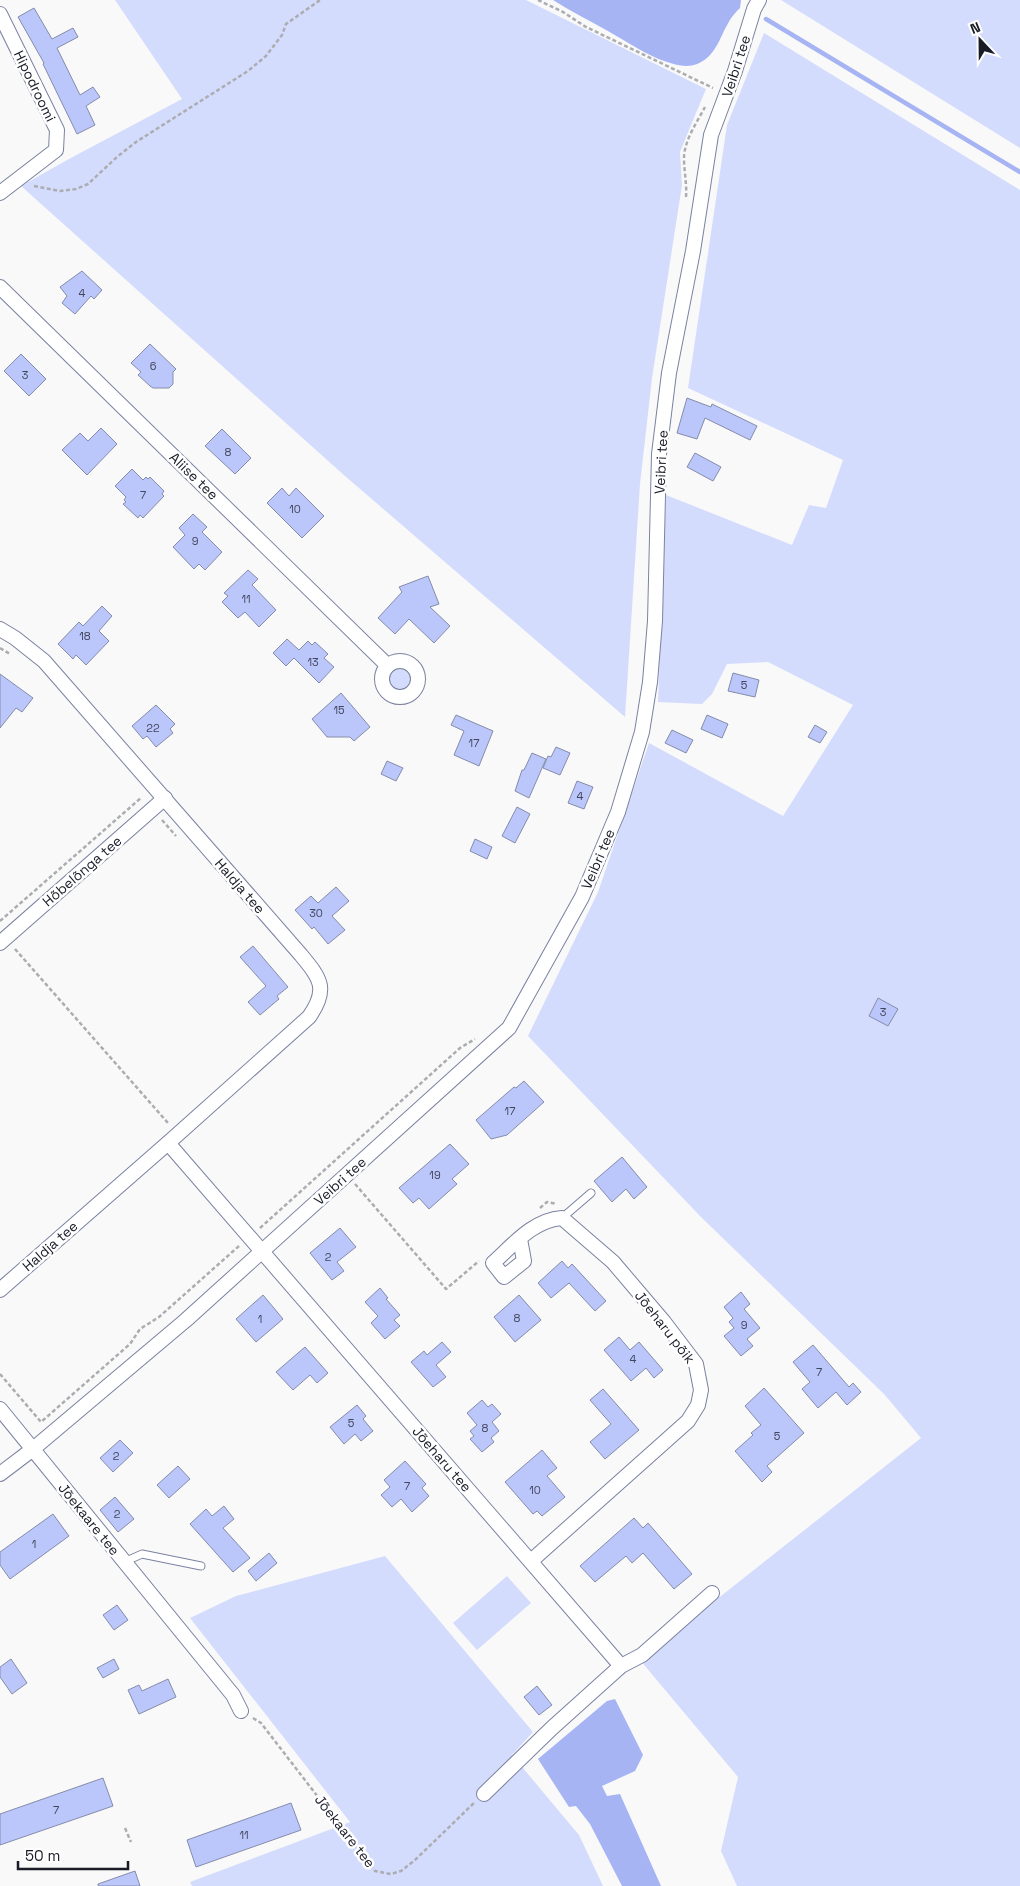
<svg xmlns="http://www.w3.org/2000/svg" width="1020" height="1886" font-family="'Space Grotesk',sans-serif">
<rect width="100%" height="100%" fill="#f9f9f9"/>
<g fill="#d4dcfd">
<path d="M115,0H526L706,89L680,152L682,185L652,378L640,484L625,717L345,476L21,186L67,160L182,99Z"/>
<path d="M781,0H1020V148Z"/>
<path d="M764,33L1020,190V1886H737L721,1851L738,1777L640,1660L921,1438L884,1394L701,1217L528,1036L598,892L649,743L783,816L853,705L768,662L727,664L712,694L702,704L658,702L666,495L792,545L809,505L826,508L843,460L688,388L727,125Z"/>
<circle cx="400" cy="679" r="14"/>
<path d="M385,1556L533,1732L512,1755L579,1835L603,1886H192L190,1882L350,1822L190,1618L236,1596Z"/>
<path d="M507,1576L531,1603L477,1650L453,1623Z"/>
</g>
<g fill="#a6b4f3">
<path d="M553,0H741L740,8C723,23 722,45 707,58C701,63 694,66 686,66C658,64 630,43 606,30C589,20 570,11 553,0Z"/>
<path d="M615,1699L643,1755L635,1771L602,1786L607,1796L620,1794L661,1886H622L590,1824L576,1806L569,1807L538,1759L607,1701Z"/>
</g>
<g fill="none" stroke-linecap="round" stroke-linejoin="round">
<path stroke="#a6b4f3" stroke-width="4.5" d="M766,19L1020,172"/>
</g>
<g fill="#bbc7fb" stroke="#848caa">
<path d="M34,8L52,39L73,28L78,37L57,48L80,95L93,87L100,97L86,106L95,125L77,134L43,64L44,63L18,17Z"/>
<path d="M82,271L102,290L94,299L91,296L75,314L62,303L67,296L60,287Z"/>
<path d="M150,344L176,369L173,372V384L169,388H153L150,386L138,375L141,372L131,363Z"/>
<path d="M21,354L46,379L29,396L4,371Z"/>
<path d="M687,398L711,407L712,404L757,426L750,440L705,418L697,439L677,433Z"/>
<path d="M101,428L117,444L87,475L62,450L80,433L88,441Z"/>
<path d="M222,429L251,458L235,474L205,446Z"/>
<path d="M695,453L721,467L713,481L687,467Z"/>
<path d="M132,469L143,480L146,477L148,479L150,477L164,491L162,494L164,496L143,518L140,515L138,518L123,504L126,502L124,500L126,497L115,486Z"/>
<path d="M282,488L289,496L296,488L324,516L302,538L267,503Z"/>
<path d="M193,514L207,527L202,532L222,552L205,570L199,564L194,569L173,547L185,535L179,528Z"/>
<path d="M248,570L258,579L252,585L276,610L259,627L245,612L238,618L222,602L228,596L224,593Z"/>
<path d="M428,576L439,604L430,607L450,626L434,643L409,619L395,634L378,618L402,592L399,587Z"/>
<path d="M102,606L112,616L99,631L109,641L86,665L76,655L73,659L58,644L79,622L83,626Z"/>
<path d="M287,639L299,650L308,641L312,645L315,642L328,654L324,658L334,667L319,683L294,658L286,666L273,653Z"/>
<path d="M733,673L759,680L755,697L728,691Z"/>
<path d="M0,674L33,698L22,712L16,708L0,728Z"/>
<path d="M341,693L370,727L354,741L350,737H327L312,719Z"/>
<path d="M156,705L175,724L170,729L173,733L156,747L147,736L143,739L132,726Z"/>
<path d="M456,715L493,731L479,766L454,755L464,731L451,725Z"/>
<path d="M707,715L728,724L722,738L701,729Z"/>
<path d="M815,725L827,732L820,743L808,737Z"/>
<path d="M672,730L693,740L686,753L665,743Z"/>
<path d="M556,747L570,753L560,775L543,768L548,756L551,757Z"/>
<path d="M532,753L546,759L529,798L515,791L522,770H524Z"/>
<path d="M387,761L403,768L396,781L381,774Z"/>
<path d="M577,781L593,787L584,809L568,803Z"/>
<path d="M517,807L530,814L515,843L502,836Z"/>
<path d="M475,839L492,847L487,859L470,851Z"/>
<path d="M336,887L349,901L332,916L345,930L328,944L314,927L312,929L295,910L311,896L318,903Z"/>
<path d="M253,946L288,987L277,996L279,999L260,1015L248,1002L266,986L240,957Z"/>
<path d="M878,998L898,1009L888,1026L869,1016Z"/>
<path d="M524,1081L544,1102L507,1135L491,1139L476,1120L514,1087L516,1088Z"/>
<path d="M450,1144L469,1164L452,1179L457,1184L429,1209L419,1198L413,1203L399,1188Z"/>
<path d="M622,1157L647,1187L634,1199L626,1189L612,1202L594,1181Z"/>
<path d="M340,1228L356,1247L337,1262L344,1271L332,1280L310,1253Z"/>
<path d="M562,1261L568,1268L572,1264L606,1301L595,1311L569,1283L551,1298L538,1283Z"/>
<path d="M380,1288L388,1298L386,1299L400,1315L394,1320L400,1326L385,1339L371,1323L378,1316L365,1302Z"/>
<path d="M741,1292L750,1304L744,1309L760,1328L747,1339L753,1346L741,1356L724,1336L734,1328L729,1322L733,1318L724,1307Z"/>
<path d="M263,1295L283,1319L256,1342L236,1319Z"/>
<path d="M519,1295L541,1320L515,1342L494,1317Z"/>
<path d="M619,1337L630,1350L639,1342L663,1370L654,1378L646,1368L631,1381L604,1350Z"/>
<path d="M442,1342L451,1352L436,1365L446,1377L433,1387L411,1362L424,1351L427,1355Z"/>
<path d="M813,1345L849,1387L853,1383L861,1392L847,1405L836,1392L818,1408L802,1389L810,1382L793,1362Z"/>
<path d="M305,1347L328,1373L317,1383L310,1375L293,1390L276,1372Z"/>
<path d="M764,1388L804,1433L767,1466L772,1472L762,1482L735,1451L753,1435L751,1433L761,1425L745,1406Z"/>
<path d="M603,1389L639,1430L605,1459L590,1442L611,1424L590,1400Z"/>
<path d="M482,1400L488,1407L492,1404L501,1414L492,1422L499,1431L491,1438L494,1442L482,1452L470,1439L474,1436L470,1431L477,1425L467,1413Z"/>
<path d="M357,1405L366,1416L363,1419L373,1431L361,1441L355,1434L344,1444L330,1427Z"/>
<path d="M120,1440L133,1453L113,1472L100,1458Z"/>
<path d="M542,1450L557,1468L547,1476L565,1497L542,1516L537,1511L533,1514L505,1482Z"/>
<path d="M405,1461L426,1484L422,1488L429,1496L412,1512L401,1499L392,1507L381,1495L390,1487L384,1480Z"/>
<path d="M178,1466L190,1479L169,1498L157,1485Z"/>
<path d="M115,1497L134,1519L118,1532L100,1510Z"/>
<path d="M224,1506L234,1519L223,1528L250,1558L233,1572L190,1524L206,1509L212,1516Z"/>
<path d="M53,1514L69,1536L10,1579L0,1565V1552Z"/>
<path d="M634,1518L643,1528L648,1523L692,1574L674,1589L643,1553L632,1563L626,1556L595,1582L580,1566Z"/>
<path d="M269,1553L277,1563L256,1581L248,1571Z"/>
<path d="M117,1605L128,1620L114,1630L103,1615Z"/>
<path d="M11,1659L27,1683L12,1694L0,1677V1667Z"/>
<path d="M114,1659L119,1669L103,1678L97,1668Z"/>
<path d="M168,1679L176,1697L139,1714L128,1690L139,1685L142,1691Z"/>
<path d="M537,1686L552,1705L539,1715L524,1697Z"/>
<path d="M103,1778L113,1806L0,1845V1814Z"/>
<path d="M291,1803L301,1830L196,1867L187,1840Z"/>
<path d="M135,1871L140,1886H98V1884Z"/>
</g>
<g fill="none" stroke-linecap="round" stroke-linejoin="round">
<defs>
<g id="service">
<path d="M562,1218L591,1193"/>
<path d="M124,1562L142,1554L201,1566"/>
</g>
<g id="minor">
<path d="M0,14L57,130L56,150L0,193"/>
<path d="M0,287L387,665"/>
<path d="M0,629L15,638L44,661L301,955C320,978 329,989 309,1017L168,1143L0,1290"/>
<circle cx="400" cy="679" r="18"/>
<path d="M0,943L165,798"/>
<path d="M168,1143L621,1666"/>
<path d="M520,1239L524,1261L504,1277L493,1263C513,1245 533,1220 562,1218L613,1262L664,1322L696,1364L701,1390L698,1405L688,1421L531,1561"/>
<path d="M0,1409L233,1695L241,1711"/>
<path d="M0,1474L33,1449L186,1320L509,1028L582,897L618,812L642,732L650,682L655,621L659,454L669,373L693,251L711,135L735,71L754,9L759,0"/>
<path d="M484,1794L552,1728L621,1666L642,1655L712,1593"/>
</g>
</defs>
<use href="#service" stroke="#7b82a0" stroke-width="9"/>
<use href="#minor" stroke="#7b82a0" stroke-width="16"/>
<g stroke="#acadb1" stroke-width="2.5" stroke-dasharray="4 2.5" stroke-linecap="butt">
<path d="M538,0L563,12L586,27L713,88"/>
<path d="M34,186L60,191L76,189L88,184L117,157L136,142L248,71L266,56L282,35L286,24L320,0"/>
<path d="M686,197C687,184 684,171 684,158C684,141 697,122 705,107"/>
<path d="M0,648L10,654"/>
<path d="M162,820L176,836"/>
<path d="M0,921L142,797"/>
<path d="M15,949L168,1123"/>
<path d="M355,1184L446,1289L479,1261"/>
<path d="M540,1208L547,1202L557,1204"/>
<path d="M260,1228L460,1048L475,1039"/>
<path d="M0,1374L41,1422L130,1344L140,1329L159,1317L239,1246"/>
<path d="M253,1718L261,1723L375,1871L391,1874L401,1871L415,1860L475,1802"/>
<path d="M125,1828L131,1842"/>
</g>
<use href="#service" stroke="#fff" stroke-width="7"/>
<use href="#minor" stroke="#fff" stroke-width="14"/>
</g>
<g text-anchor="middle" dominant-baseline="central" stroke-width="5" stroke-linejoin="round" paint-order="stroke">
<g font-size="11" fill="#42465c">
<text x="82" y="293">4</text>
<text x="153" y="366">6</text>
<text x="25" y="375">3</text>
<text x="228" y="452">8</text>
<text x="143" y="495">7</text>
<text x="295" y="509">10</text>
<text x="195" y="541">9</text>
<text x="246" y="599">11</text>
<text x="85" y="636">18</text>
<text x="313" y="662">13</text>
<text x="744" y="685">5</text>
<text x="339" y="710">15</text>
<text x="153" y="728">22</text>
<text x="474" y="743">17</text>
<text x="580" y="796">4</text>
<text x="316" y="913">30</text>
<text x="883" y="1012">3</text>
<text x="510" y="1111">17</text>
<text x="435" y="1175">19</text>
<text x="328" y="1257">2</text>
<text x="517" y="1318">8</text>
<text x="260" y="1319">1</text>
<text x="744" y="1325">9</text>
<text x="633" y="1359">4</text>
<text x="819" y="1372">7</text>
<text x="351" y="1423">5</text>
<text x="485" y="1428">8</text>
<text x="777" y="1436">5</text>
<text x="116" y="1456">2</text>
<text x="407" y="1486">7</text>
<text x="535" y="1490">10</text>
<text x="117" y="1514">2</text>
<text x="34" y="1544">1</text>
<text x="56" y="1810">7</text>
<text x="244" y="1835">11</text>
</g>
<g font-size="14" fill="#191b27" stroke="#fff">
<text transform="translate(736 66) rotate(-72)">Veibri tee</text>
<text transform="translate(35 86) rotate(64)">Hipodroomi</text>
<text transform="translate(661 462) rotate(-87)">Veibri tee</text>
<text transform="translate(194 476) rotate(44)">Aliise tee</text>
<text transform="translate(598 859) rotate(-67)">Veibri tee</text>
<text transform="translate(82 871) rotate(-41)">Hõbelõnga tee</text>
<text transform="translate(240 886) rotate(49)">Haldja tee</text>
<text transform="translate(340 1181) rotate(-42)">Veibri tee</text>
<text transform="translate(50 1246) rotate(-41)">Haldja tee</text>
<text transform="translate(665 1327) rotate(52)">Jõeharu põik</text>
<text transform="translate(442 1459) rotate(49)">Jõeharu tee</text>
<text transform="translate(89 1519) rotate(51)">Jõekaare tee</text>
<text transform="translate(345 1831) rotate(52)">Jõekaare tee</text>
</g>
</g>
<g transform="translate(980 40) rotate(338)" stroke="#ffffff" stroke-width="4" paint-order="stroke">
<path d="M0-4L9 19L0 12L-9 19Z" fill="#191b27"/>
<text y="-8" font-size="14" font-weight="bold" text-anchor="middle" fill="#191b27">N</text>
</g>
<path d="M18 1861v8h110v-8" fill="none" stroke="#191b27" stroke-width="2.5"/>
<text x="25" y="1861" font-size="15" fill="#191b27" stroke="#ffffff" stroke-width="4" paint-order="stroke">50 m</text>
</svg>
